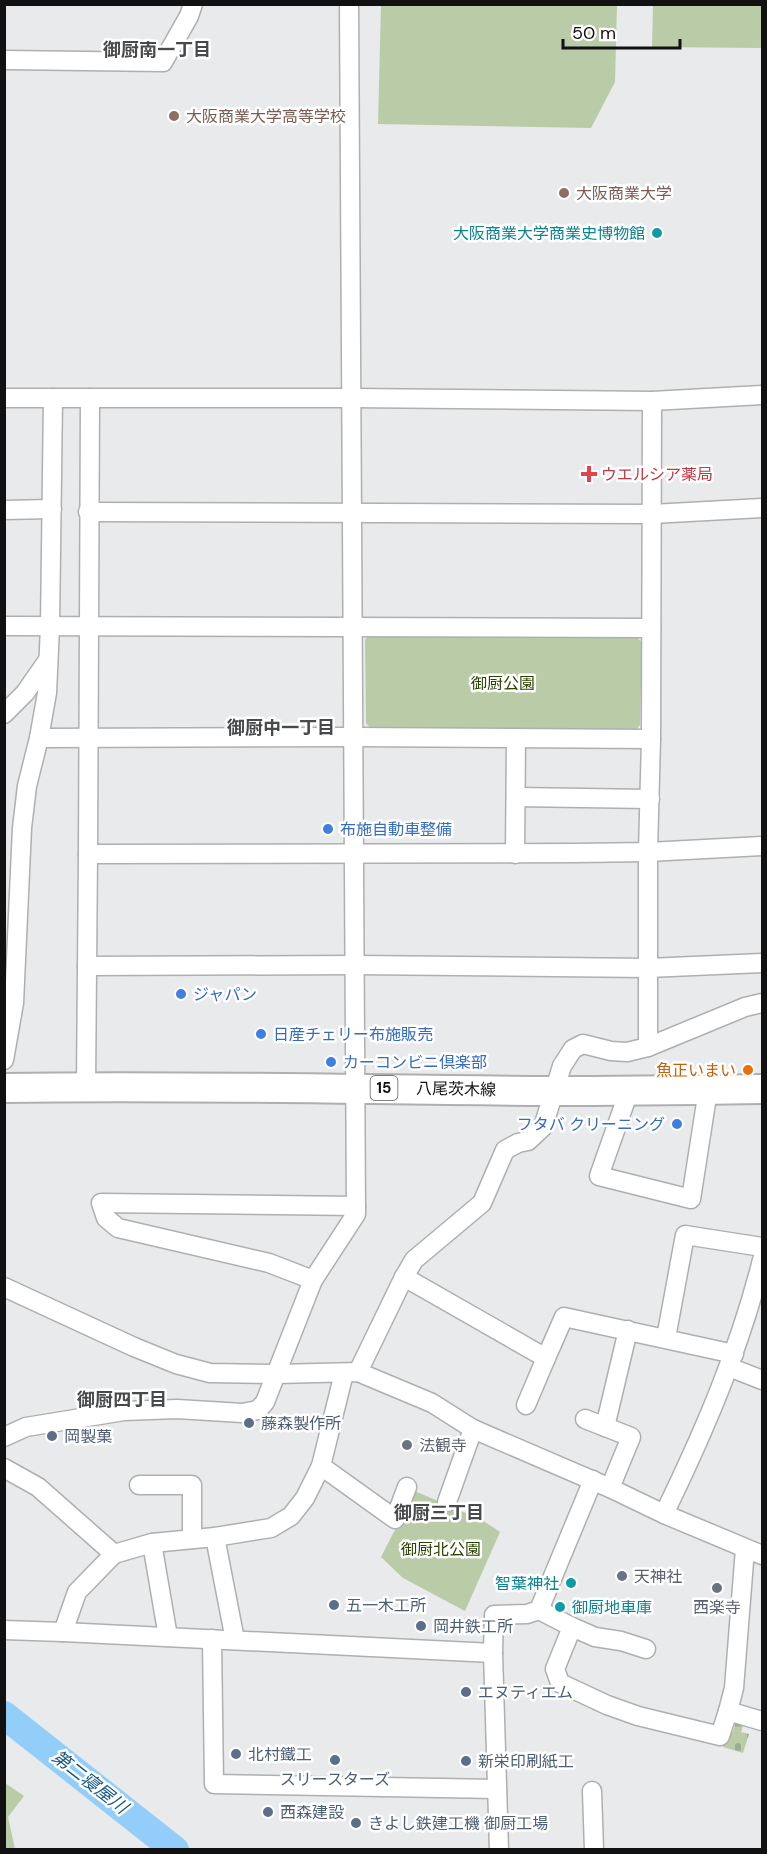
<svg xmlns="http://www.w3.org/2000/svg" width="767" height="1854" font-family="'DM Sans','Noto Sans JP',sans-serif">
<defs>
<pattern id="cemetery-stones" width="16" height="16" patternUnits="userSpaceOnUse" patternTransform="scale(1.5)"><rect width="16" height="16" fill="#b9cba7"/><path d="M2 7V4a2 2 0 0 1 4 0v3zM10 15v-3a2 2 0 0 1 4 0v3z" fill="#9ead8f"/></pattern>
</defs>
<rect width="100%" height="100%" fill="#e8eaec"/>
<path fill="url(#cemetery-stones)" d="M736,1721L744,1723L741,1732L749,1734L743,1753L723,1747L728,1731L733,1732Z"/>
<g fill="#b9cba7">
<path d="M381,5H617L615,82L591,128L378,124Z"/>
<path d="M653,5H762V48L652,47Z"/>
<path d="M370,634L634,635L642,642L640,725L635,731L372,730L366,723L365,640Z"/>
<path d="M410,1489L482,1520L500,1532L465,1611L403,1578L381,1557L398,1524Z"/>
<path d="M5,1783L24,1796L8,1817L15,1849H5Z"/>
</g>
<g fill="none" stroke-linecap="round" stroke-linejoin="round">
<path stroke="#93cefa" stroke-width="28" d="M4,1715L175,1850"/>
<defs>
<g id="minor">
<path d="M4,60L163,62L189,16L193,4"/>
<path d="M4,398H352L652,401L762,395"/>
<path d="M4,510L52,509"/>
<path d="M88,512L652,514L762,508"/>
<path d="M4,626L651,628"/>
<path d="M4,714L25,693L48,660"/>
<path d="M39,738L354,737L651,739"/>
<path d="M516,797L650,799"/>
<path d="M88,854C90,702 88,550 90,398"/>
<path d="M515,854L516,738"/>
<path d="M87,966L355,965L648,968L762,963"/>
<path d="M648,1047V852L651,739L652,401"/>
<path d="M4,1060L14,1003L22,828L27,786L39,738L47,693L50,627L53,398"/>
<path d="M86,1086L88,854L576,853L648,852L762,846"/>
<path d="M629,1091L599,1176L691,1199L708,1090"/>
<path d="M404,1277L546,1358L564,1317L734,1354"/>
<path d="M313,1280L269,1263L118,1228L106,1218L101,1203L356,1206"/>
<path d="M4,1287L134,1347L176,1364L210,1373L276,1374L358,1372L432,1403L473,1429L610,1488L664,1514L762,1555"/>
<path d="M666,1338L685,1235L762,1247"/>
<path d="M729,1367L762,1380"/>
<path d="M358,1372L404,1277L414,1260L482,1203L505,1150L518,1143L528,1141L543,1127L562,1066L573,1049L583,1044L611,1051L627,1052L648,1047L745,1007L762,1003"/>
<path d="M344,1373L321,1466L305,1498L291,1516L271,1528L215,1537L152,1543L114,1554L77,1592L63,1632L493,1653"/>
<path d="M526,1405L546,1358"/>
<path d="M585,1419L631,1437L610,1488"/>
<path d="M605,1427L628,1330"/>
<path d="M4,1437L26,1427L124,1411L177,1409L242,1413L258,1410L265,1402L313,1280L356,1214L349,4"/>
<path d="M321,1466L395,1519L407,1487"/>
<path d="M4,1468L38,1487L114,1554"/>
<path d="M139,1485H192V1539"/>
<path d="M447,1502L473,1429"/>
<path d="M664,1514C704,1432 740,1348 762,1260"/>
<path d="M215,1537L235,1640"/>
<path d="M152,1543L168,1637"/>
<path d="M539,1610L572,1627L555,1669L560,1683L607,1705L638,1716L720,1736L728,1711L762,1721"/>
<path d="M572,1627L595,1637L621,1641L646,1649"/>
<path d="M4,1630L63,1632"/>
<path d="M212,1639L214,1784L497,1789"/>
<path d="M728,1711L734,1688L745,1549"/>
<path d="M592,1791L594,1850"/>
<path d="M499,1850L493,1653L494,1615L527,1614L539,1610L593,1480"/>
</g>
<path id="primary" d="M4,1088C188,1085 371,1090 554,1091C623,1091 693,1090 762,1089"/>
</defs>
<use href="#minor" stroke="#aeafb1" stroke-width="21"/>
<use href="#primary" stroke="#aeafb1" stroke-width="32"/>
<use href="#minor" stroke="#fff" stroke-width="18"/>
<use href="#primary" stroke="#fff" stroke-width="28"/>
</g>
<g fill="#8d6e63" stroke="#fff" stroke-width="2">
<circle cx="174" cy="116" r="6"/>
<circle cx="564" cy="193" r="6"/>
</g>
<g fill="#0f9aa8" stroke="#fff" stroke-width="2">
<circle cx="657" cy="233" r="6"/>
<circle cx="571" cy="1583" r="6"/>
<circle cx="560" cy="1607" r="6"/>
</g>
<path fill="#e0444e" stroke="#fff" stroke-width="2" d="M586 465h6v6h6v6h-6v6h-6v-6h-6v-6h6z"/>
<g fill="#3f7fe0" stroke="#fff" stroke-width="2">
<circle cx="328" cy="829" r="6"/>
<circle cx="181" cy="994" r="6"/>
<circle cx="261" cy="1034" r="6"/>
<circle cx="331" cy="1062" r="6"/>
<circle cx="677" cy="1124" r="6"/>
</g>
<circle fill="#e8710a" stroke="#fff" stroke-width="2" cx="748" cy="1070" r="6"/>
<g fill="#5c6f8a" stroke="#fff" stroke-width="2">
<circle cx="249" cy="1423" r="6"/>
<circle cx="52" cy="1436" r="6"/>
<circle cx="334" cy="1605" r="6"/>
<circle cx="421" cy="1626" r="6"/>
<circle cx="466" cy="1692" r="6"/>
<circle cx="236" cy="1754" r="6"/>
<circle cx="335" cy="1760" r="6"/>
<circle cx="466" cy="1761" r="6"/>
<circle cx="268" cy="1812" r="6"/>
<circle cx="356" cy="1823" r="6"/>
</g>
<g fill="#6b7280" stroke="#fff" stroke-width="2">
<circle cx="407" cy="1445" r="6"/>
<circle cx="622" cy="1576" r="6"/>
<circle cx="717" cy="1588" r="6"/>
</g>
<g text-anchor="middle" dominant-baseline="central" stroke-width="5" stroke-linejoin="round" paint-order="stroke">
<rect fill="#fff" stroke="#585859" stroke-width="1.5" x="370.5" y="1076" width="27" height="24" rx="4.5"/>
<g font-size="15" font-weight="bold" fill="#111112">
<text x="384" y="1088">15</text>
</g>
<g font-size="16" fill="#785e54" stroke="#fff" text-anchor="start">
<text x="186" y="116">大阪商業大学高等学校</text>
<text x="576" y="193">大阪商業大学</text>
</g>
<g font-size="16" fill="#0d838f" stroke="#fff" text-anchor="end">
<text x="645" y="233">大阪商業大学商業史博物館</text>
<text x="559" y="1583">智葉神社</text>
<text x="572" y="1607" text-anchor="start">御厨地車庫</text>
</g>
<g font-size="16" fill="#be3a42" stroke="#fff" text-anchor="start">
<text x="601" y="474">ウエルシア薬局</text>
</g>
<g font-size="16" fill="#2a4200" stroke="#fff">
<text x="503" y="683">御厨公園</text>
<text x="441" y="1549">御厨北公園</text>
</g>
<g font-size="16" fill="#366cbe" stroke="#fff" text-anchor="start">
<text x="340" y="829">布施自動車整備</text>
<text x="193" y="994">ジャパン</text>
<text x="273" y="1034">日産チェリー布施販売</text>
<text x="343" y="1062">カーコンビニ倶楽部</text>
<text x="665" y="1124" text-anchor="end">フタバ クリーニング</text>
</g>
<g font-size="16" fill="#c56008" stroke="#fff" text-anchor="end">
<text x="736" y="1070">魚正いまい</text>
</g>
<g font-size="16" fill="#111112" stroke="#fff">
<text transform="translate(456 1089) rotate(1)">八尾茨木線</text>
</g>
<g font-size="16" fill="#4e5e75" stroke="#fff" text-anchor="start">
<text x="261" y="1423">藤森製作所</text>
<text x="64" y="1436">岡製菓</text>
<text x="346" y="1605">五一木工所</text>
<text x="433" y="1626">岡井鉄工所</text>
<text x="478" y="1692">エヌティエム</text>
<text x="248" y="1754">北村鐵工</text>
<text x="478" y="1761">新栄印刷紙工</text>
<text x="335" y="1779" text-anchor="middle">スリースターズ</text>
<text x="280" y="1812">西森建設</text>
<text x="368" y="1823">きよし鉄建工機 御厨工場</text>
</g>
<g font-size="16" fill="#5b616d" stroke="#fff" text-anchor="start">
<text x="419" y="1445">法観寺</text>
<text x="634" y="1576">天神社</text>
<text x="717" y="1607" text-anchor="middle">西楽寺</text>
</g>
<g font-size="18" font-weight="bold" fill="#48494b" stroke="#fff">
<text x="157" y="50">御厨南一丁目</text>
<text x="281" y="728">御厨中一丁目</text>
<text x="122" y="1400">御厨四丁目</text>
<text x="439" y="1513">御厨三丁目</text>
</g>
<g font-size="18" font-style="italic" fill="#175983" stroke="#fff">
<text transform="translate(90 1782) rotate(38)">第二寝屋川</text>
</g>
</g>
<rect width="767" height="1854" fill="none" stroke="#111112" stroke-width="12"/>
<path d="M563 39v9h117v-9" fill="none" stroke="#111112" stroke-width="3"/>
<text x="572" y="39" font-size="18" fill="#111112" stroke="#ffffff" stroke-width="4.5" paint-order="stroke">50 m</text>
</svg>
